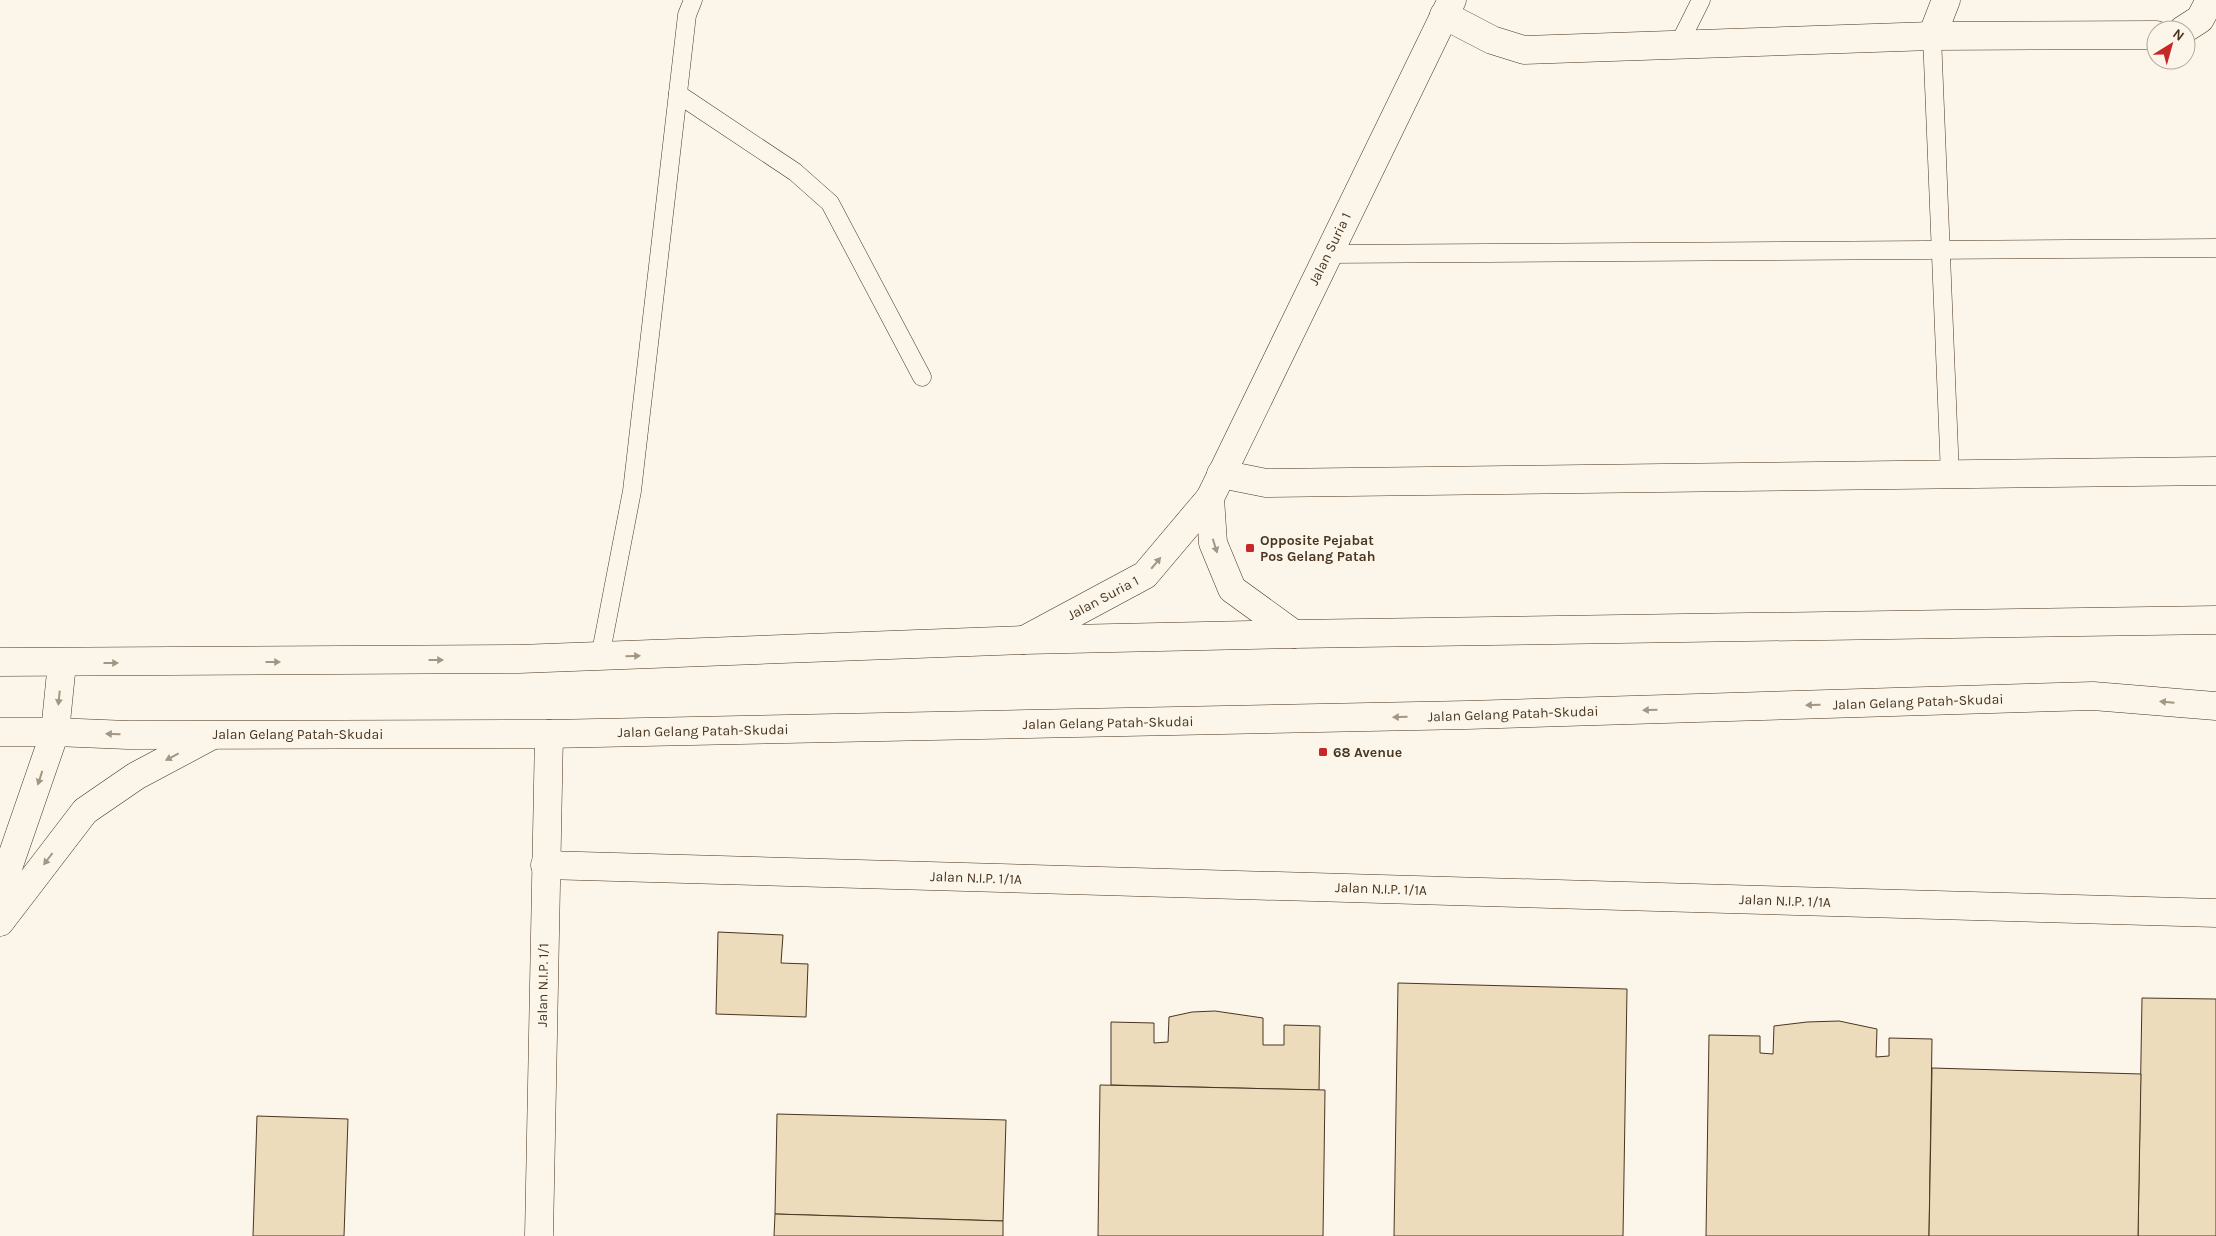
<svg xmlns="http://www.w3.org/2000/svg" width="2216" height="1236" font-family="Karla,sans-serif">
<rect width="100%" height="100%" fill="#fbf6e9"/>
<g fill="#ecdcbc" stroke="#4a3520">
<path d="M718,932L783,935L781,963L808,964L806,1017L716,1014Z"/>
<path d="M1398,983L1627,989L1623,1236H1394Z"/>
<path d="M2142,998L2216,999V1236H2138Z"/>
<path d="M1215,1011L1263,1018V1045H1284V1025L1320,1026L1319,1090L1111,1085V1022L1154,1023V1043L1168,1042L1169,1017L1192,1012Z"/>
<path d="M1839,1021L1877,1029L1876,1057L1889,1056V1038L1932,1039L1929,1236H1706L1709,1035L1760,1036V1053L1773,1054L1774,1026L1807,1022Z"/>
<path d="M1932,1068L2141,1074L2138,1236H1929Z"/>
<path d="M1100,1085L1325,1090L1323,1236H1098Z"/>
<path d="M777,1114L1006,1120L1003,1221L775,1214Z"/>
<path d="M257,1116L348,1119L344,1236H253Z"/>
<path d="M775,1214L1003,1221V1236H774Z"/>
</g>
<g fill="none" stroke-linecap="round" stroke-linejoin="round">
<defs>
<g id="service">
<path d="M1932,36L1950,475"/>
<path d="M1678,46L1701,0"/>
<path d="M678,94L795,172L830,203L922,377"/>
<path d="M1328,254L2216,248"/>
<path d="M600,657L632,491L687,15L693,0"/>
</g>
<g id="minor">
<path d="M1444,15L1492,40L1524,50L1932,36L2156,35"/>
<path d="M2183,30L2200,19L2210,0"/>
<path d="M1932,36L1946,0"/>
<path d="M1221,474L1266,483L2216,471"/>
<path d="M1210,498L1213,543L1232,589L1294,634"/>
<path d="M1024,640L1145,575L1210,498L1452,0"/>
<path d="M545,865L2216,913"/>
<path d="M539,1236L549,734"/>
</g>
<g id="primary">
<path d="M0,662L519,659L1024,640L1294,634L2216,620"/>
<path d="M0,732H55L128,735L549,734L1467,715L2093,696L2216,706"/>
<path d="M0,891L55,732L62,663"/>
<path d="M0,922L85,811L136,776L211,736"/>
</g>
</defs>
<use href="#service" stroke="#4a3520" stroke-width="19"/>
<use href="#minor" stroke="#4a3520" stroke-width="29"/>
<use href="#primary" stroke="#4a3520" stroke-width="29"/>
<use href="#service" stroke="#fbf6e9" stroke-width="18"/>
<use href="#minor" stroke="#fbf6e9" stroke-width="28"/>
<use href="#primary" stroke="#fbf6e9" stroke-width="28"/>
</g>
<defs><path id="oneway-solid" d="M-6-.8H1V-3.2L6.5 0L1 3.2V.8H-6Z" transform="scale(1.25)"/></defs>
<g fill="#a29684">
<use href="#oneway-solid" transform="translate(1215 546) rotate(73)"/>
<use href="#oneway-solid" transform="translate(1156 563) rotate(-50)"/>
<use href="#oneway-solid" transform="translate(633 656) rotate(-2)"/>
<use href="#oneway-solid" transform="translate(436 660)"/>
<use href="#oneway-solid" transform="translate(273 662)"/>
<use href="#oneway-solid" transform="translate(111 663)"/>
<use href="#oneway-solid" transform="translate(59 698) rotate(96)"/>
<use href="#oneway-solid" transform="translate(2167 702) rotate(-175)"/>
<use href="#oneway-solid" transform="translate(1813 705) rotate(178)"/>
<use href="#oneway-solid" transform="translate(1650 710) rotate(178)"/>
<use href="#oneway-solid" transform="translate(1400 717) rotate(179)"/>
<use href="#oneway-solid" transform="translate(113 734) rotate(-178)"/>
<use href="#oneway-solid" transform="translate(172 757) rotate(152)"/>
<use href="#oneway-solid" transform="translate(40 778) rotate(108)"/>
<use href="#oneway-solid" transform="translate(48 859) rotate(127)"/>
</g>
<g fill="#c62828" stroke="#fbf6e9" stroke-width="2">
<rect x="1245" y="543" width="10" height="10" rx="2.5"/>
<rect x="1318" y="747" width="10" height="10" rx="2.5"/>
</g>
<g text-anchor="middle" dominant-baseline="central" stroke-width="4" stroke-linejoin="round" paint-order="stroke">
<g font-size="14" fill="#4a3520" stroke="#fbf6e9">
<text transform="translate(1330 249) rotate(-64)">Jalan Suria 1</text>
<text transform="translate(1103 598) rotate(-28)">Jalan Suria 1</text>
<text transform="translate(1918 702) rotate(-2)">Jalan Gelang Patah-Skudai</text>
<text transform="translate(1513 714) rotate(-2)">Jalan Gelang Patah-Skudai</text>
<text transform="translate(1108 723) rotate(-1)">Jalan Gelang Patah-Skudai</text>
<text transform="translate(703 731) rotate(-1)">Jalan Gelang Patah-Skudai</text>
<text x="298" y="734">Jalan Gelang Patah-Skudai</text>
<text transform="translate(976 878) rotate(2)">Jalan N.I.P. 1/1A</text>
<text transform="translate(1381 889) rotate(2)">Jalan N.I.P. 1/1A</text>
<text transform="translate(1785 901) rotate(2)">Jalan N.I.P. 1/1A</text>
<text transform="translate(543 985) rotate(-89)">Jalan N.I.P. 1/1</text>
</g>
<g font-size="14" font-weight="bold" fill="#4a3520" stroke="#fbf6e9" text-anchor="start">
<text x="1260" y="540">Opposite Pejabat<tspan x="1260" dy="16">Pos Gelang Patah</tspan></text>
<text x="1333" y="752">68 Avenue</text>
</g>
</g>
<g transform="translate(2171 45) rotate(37)"><circle r="24" fill="#fbf6e9" stroke="#b4a999"/>
<path d="M0-4L9 19L0 12L-9 19Z" fill="#c62828"/>
<text y="-8" font-size="14" font-weight="bold" text-anchor="middle" fill="#4a3520">N</text>
</g>
</svg>
